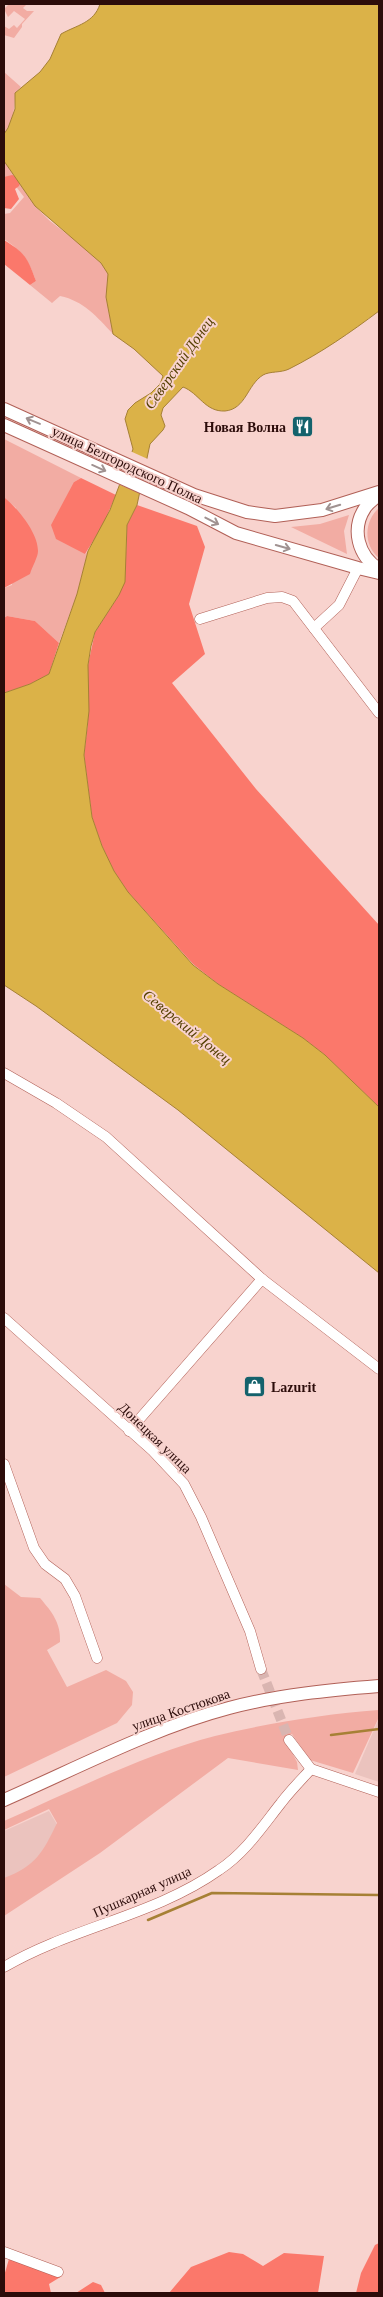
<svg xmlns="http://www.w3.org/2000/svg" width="383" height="2297" font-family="'Times New Roman',serif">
<rect width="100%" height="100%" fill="#f8d3ce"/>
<g fill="#ebc3be">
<path d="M379,1718V1782L355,1774Z"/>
<path d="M49,1811L59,1828L51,1853L4,1883V1831Z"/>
</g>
<g fill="#f2aca3">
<path d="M9,4H27L23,8L27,11H34L22,24V27L14,38L4,35V26L9,29L14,25L17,28L25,19L14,11L8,17L4,9Z"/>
<path d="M4,72L21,87L15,93C15,108 13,122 4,134Z"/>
<path d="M4,161L35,206L50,221L84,247L101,263L109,274L106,297L113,334C97,317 84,301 60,296L52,303L30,285L36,281C28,259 23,252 4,239V214L10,213L24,197L8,176L4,181Z"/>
<path d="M4,439L81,478L74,482L85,554L88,551L77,594L59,643L35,621L7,616L4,618V588L12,585L16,508L4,497Z"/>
<path d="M379,508V558C363,545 364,521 379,508Z"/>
<path d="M349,515L344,531L347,554L291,527L320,524Z"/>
<path d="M4,1584L21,1597L40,1598C52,1612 61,1623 60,1642L47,1650L67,1687L106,1670L126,1681L133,1692L132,1705L117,1723L4,1777Z"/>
<path d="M379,1710V1717L353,1773L310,1760L292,1734L284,1738L297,1762L298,1770L228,1758L100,1853L4,1916V1878C36,1866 43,1852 57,1823L49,1809L4,1830V1821C70,1792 145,1754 215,1736C268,1723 325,1714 379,1710Z"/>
</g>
<g fill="#fb786b">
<path d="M12,175L19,177L21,180L19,186L15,189L19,199L11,209L4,208V177Z"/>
<path d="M4,240C25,253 27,257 36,281L30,285L4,264Z"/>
<path d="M81,478L116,495L102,527L85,554L56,539L51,525L74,482Z"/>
<path d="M4,497C17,508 38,532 38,551C38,557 32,567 30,574L4,588Z"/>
<path d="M137,505L197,526L205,547L189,604L205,654L172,683L256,789L379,925V1107L325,1055L303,1038L218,984L193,964L128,892L114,871L102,846L92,817L84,755L88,722V665L95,632L119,595L126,553L127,525Z"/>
<path d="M7,616L35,621L59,643L49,674L30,684L4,693V618Z"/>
<path d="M379,2243V2293H356L361,2273L375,2245Z"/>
<path d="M229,2252L243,2254L263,2266L284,2253L324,2256L318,2293H169L191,2267Z"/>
<path d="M9,2259L62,2276L49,2284L51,2293H4V2276Z"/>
<path d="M93,2282L101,2285L105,2293H76Z"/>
</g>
<path fill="#dbb248" stroke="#a68035" d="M100,4H379V311C351,332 321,353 289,369C281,373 270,371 263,375C247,385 246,409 225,411C205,412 199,393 183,387L163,408L161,415L165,426L163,430L150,444L137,505L127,525L125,582L119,595L95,632L91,646L88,665L89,711L84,755L92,817L102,846L114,871L128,892L193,965L218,984L303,1038L325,1055L379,1107V1273L178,1110L36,1006L4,985V693L30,684L49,674L77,594L88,551L110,510L133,449L125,419L128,410L135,403L151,393L160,384L163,376L134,349L113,334L106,297L108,274L101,263L35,206L4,161V134L8,128L15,109V93L40,72L50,59L61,34C77,25 94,23 100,4Z"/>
<path fill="#f8d3ce" d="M130,451L150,460L142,494L118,484Z"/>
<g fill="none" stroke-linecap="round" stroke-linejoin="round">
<g stroke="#a68035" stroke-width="2.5">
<path d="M331,1735L379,1729"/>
<path d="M148,1920L212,1893L379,1895"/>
</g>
<path stroke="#d9b5b1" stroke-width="10" stroke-dasharray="10 5" stroke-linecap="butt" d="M261,1669L289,1740"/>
<defs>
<g id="minor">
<path d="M200,619L267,598L282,597L293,601L379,713"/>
<path d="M314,628L339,605L358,568"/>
<path d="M4,1073L56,1103L106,1137L262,1279"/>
<path d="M4,1318L153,1451L184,1484L201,1517L250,1631L261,1669"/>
<path d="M129,1431L262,1279L379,1369"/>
<path d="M4,1464L34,1548L45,1564L65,1579L75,1596L97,1658"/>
<path d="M289,1740L311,1769L379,1792"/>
<path d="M4,1967C72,1927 154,1916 219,1870C245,1853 262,1827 281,1803C290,1791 301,1780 311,1769"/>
<path d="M4,2252L58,2272"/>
</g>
<g id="major">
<path d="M4,409L194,495L247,512L275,516L322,510L379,492"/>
<path d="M4,425L188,508L236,533L358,568L379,573"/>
<path d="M379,494C375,499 368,503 365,508C351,529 358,556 379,569"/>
<path d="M4,1800C75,1769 153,1728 229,1708C278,1695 329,1690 379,1686"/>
</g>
</defs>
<use href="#minor" stroke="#b16057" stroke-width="11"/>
<use href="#major" stroke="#b16057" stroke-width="14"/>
<use href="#minor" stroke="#fff" stroke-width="10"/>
<use href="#major" stroke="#fff" stroke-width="12"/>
</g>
<defs><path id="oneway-shaft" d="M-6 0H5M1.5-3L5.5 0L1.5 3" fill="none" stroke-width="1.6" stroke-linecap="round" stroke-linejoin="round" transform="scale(1.25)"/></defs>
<g stroke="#a09291">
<use href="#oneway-shaft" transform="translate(33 421) rotate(-157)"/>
<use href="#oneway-shaft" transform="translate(99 468) rotate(24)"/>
<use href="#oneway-shaft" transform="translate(333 507) rotate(163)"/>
<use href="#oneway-shaft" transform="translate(212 521) rotate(27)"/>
<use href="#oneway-shaft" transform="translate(283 547) rotate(16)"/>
</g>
<defs>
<symbol id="restaurant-square" viewBox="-11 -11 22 22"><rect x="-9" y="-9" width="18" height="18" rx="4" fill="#14626c" stroke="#f8d3ce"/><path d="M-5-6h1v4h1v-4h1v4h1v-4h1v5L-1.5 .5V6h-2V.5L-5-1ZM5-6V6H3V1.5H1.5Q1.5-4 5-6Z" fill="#fff"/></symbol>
<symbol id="shop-square" viewBox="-11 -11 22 22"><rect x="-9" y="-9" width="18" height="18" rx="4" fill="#14626c" stroke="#f8d3ce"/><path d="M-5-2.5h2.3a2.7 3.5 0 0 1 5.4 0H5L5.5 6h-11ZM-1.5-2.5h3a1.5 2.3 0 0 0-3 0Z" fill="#fff"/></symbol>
</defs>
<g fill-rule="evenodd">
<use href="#restaurant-square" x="290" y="414" width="25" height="25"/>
<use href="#shop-square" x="242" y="1374" width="25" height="25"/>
</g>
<g text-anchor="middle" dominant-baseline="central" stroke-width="4" stroke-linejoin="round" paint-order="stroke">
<g font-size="14" font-weight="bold" fill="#2c0c0a" stroke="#f8d3ce" text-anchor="end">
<text x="286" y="427">Новая Волна</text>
<text x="271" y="1387" text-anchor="start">Lazurit</text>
</g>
<g font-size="14" fill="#2c0c0a" stroke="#f8d3ce">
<text transform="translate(127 465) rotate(25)">улица Белгородского Полка</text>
<text transform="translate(155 1438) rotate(44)">Донецкая улица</text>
<text transform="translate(181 1710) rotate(-19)">улица Костюкова</text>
<text transform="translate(142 1892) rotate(-24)">Пушкарная улица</text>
</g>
<g font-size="15" font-style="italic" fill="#543f01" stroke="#f8d3ce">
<text transform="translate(179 363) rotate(-55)">Северский Донец</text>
<text transform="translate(187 1027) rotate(39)">Северский Донец</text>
</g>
</g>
<rect width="383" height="2297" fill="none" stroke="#2c0c0a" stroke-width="10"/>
</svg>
